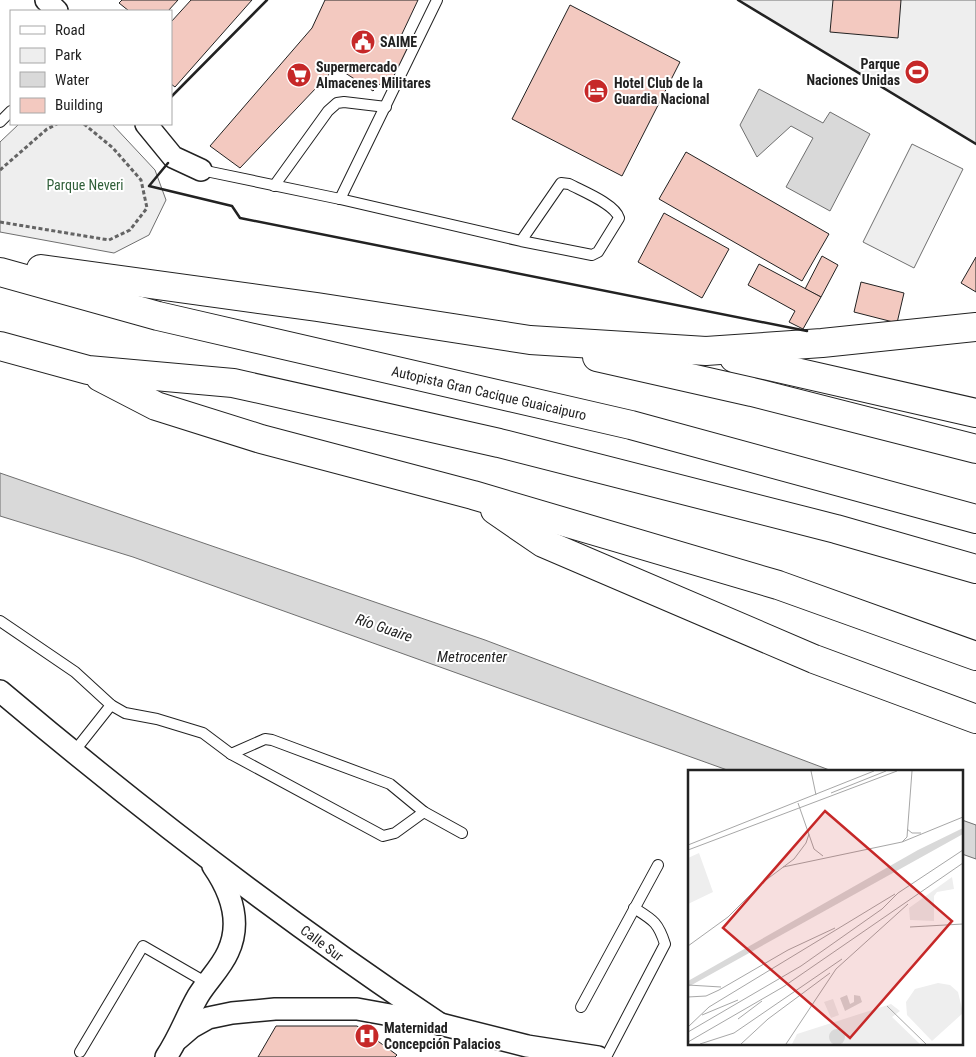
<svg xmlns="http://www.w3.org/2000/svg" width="976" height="1057" font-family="'Roboto Condensed',sans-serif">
<rect width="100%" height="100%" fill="#fff"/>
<g fill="#eee" stroke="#6f6f6f">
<path d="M738,0H976V144Z"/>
<path d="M19,124H112L155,170L166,200L149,235L114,253L0,232V142Z"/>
<path d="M912,144L963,169L914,268L863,242Z"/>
</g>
<g fill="#d9d9d9" stroke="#6f6f6f">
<path d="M759,89L823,123L830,112L870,134L830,211L786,187L813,138L791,126L757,157L740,125Z"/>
<path d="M0,473L485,640L832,771H730L133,557L0,516Z"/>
<path d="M962,820L976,825V859L962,854Z"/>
</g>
<g fill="#f3c9c0" stroke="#222">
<path d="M122,0H178L168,11H129L119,3Z"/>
<path d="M191,0H252L175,87L171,84V22Z"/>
<path d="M325,0H418L401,36L411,41L390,89L380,84L373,91L336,67L240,168L210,146L312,28Z"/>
<path d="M833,0H901L898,38L830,32Z"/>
<path d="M570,5L680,62L622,176L512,119Z"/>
<path d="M686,152L829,234L802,281L659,199Z"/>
<path d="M664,213L729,249L702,298L638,262Z"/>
<path d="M822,256L838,265L821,297L805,289Z"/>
<path d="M976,257V292L961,283Z"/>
<path d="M759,264L821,297L803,329L789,322L795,311L748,285Z"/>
<path d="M861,282L904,293L897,323L854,312Z"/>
<path d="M276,1026H357L397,1055L395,1057H258Z"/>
</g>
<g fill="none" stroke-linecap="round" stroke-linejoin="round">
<defs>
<g id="lane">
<path d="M0,122L11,111"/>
<path d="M201,170L340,199L521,241L592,255L598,252L619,218C615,204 582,191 569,184L561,183L521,241"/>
<path d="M274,186L328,111L337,103L344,102L386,107"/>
<path d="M340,199L437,0"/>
<path d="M0,621L75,672L111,705L125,713L157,719L203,733L231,754L383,836L395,833L424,812"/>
<path d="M73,753L111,705"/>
<path d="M231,754L265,739L272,740L390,784L424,812L462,833"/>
<path d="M581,1007L658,865"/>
<path d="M80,1052L143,946L207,983"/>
<path d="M606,1057L665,944C658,922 653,920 634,908"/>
</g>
<g id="street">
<path d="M46,0L57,11"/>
<path d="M146,124L173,157L201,170"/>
<path d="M0,691C141,810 287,922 440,1024"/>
<path d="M178,1039L192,1027L208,1018L232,1013L275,1009H357L440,1024L527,1046L598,1057"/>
<path d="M166,1057C180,1036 186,1017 198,996C207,981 221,968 228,952C242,922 231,892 213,866"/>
</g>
<g id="highway">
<path d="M41,269L317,307L530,340L706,351L822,343L976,327"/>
<path d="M0,272L158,316L631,425L976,519"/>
<path d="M0,346L88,370L233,383L499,443L836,529L976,569"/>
<path d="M597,357L752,392L976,449"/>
<path d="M734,358L976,413"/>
<path d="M100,377L156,406L261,439L473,495L778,585L976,656"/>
<path d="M495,510L543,543L814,659L976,719"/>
</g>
</defs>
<use href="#lane" stroke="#222" stroke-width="12"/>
<use href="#street" stroke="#222" stroke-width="24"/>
<use href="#highway" stroke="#222" stroke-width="30"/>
<g stroke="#646464" stroke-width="3" stroke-dasharray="4 2.5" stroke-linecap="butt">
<path d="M0,170L47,129L57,124"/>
<path d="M0,222L109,240L130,230L147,208L141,180L113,148L84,124"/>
</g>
<use href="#lane" stroke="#fff" stroke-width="10"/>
<use href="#street" stroke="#fff" stroke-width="21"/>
<use href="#highway" stroke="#fff" stroke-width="28"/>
<g stroke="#222" stroke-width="2.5">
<path d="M738,0L976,144"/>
<path d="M171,97L267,0"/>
<path d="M168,163L149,186L232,206L240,218L807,331"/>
</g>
</g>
<defs>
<symbol id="civic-disc" viewBox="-11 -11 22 22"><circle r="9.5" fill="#c62828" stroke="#fff"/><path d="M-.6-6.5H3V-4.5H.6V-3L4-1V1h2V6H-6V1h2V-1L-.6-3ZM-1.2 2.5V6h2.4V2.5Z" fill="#fff"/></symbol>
<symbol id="stadium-disc" viewBox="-11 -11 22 22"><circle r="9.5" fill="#c62828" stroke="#fff"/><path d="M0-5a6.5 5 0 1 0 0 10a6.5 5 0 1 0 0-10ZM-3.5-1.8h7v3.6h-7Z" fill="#fff"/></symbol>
<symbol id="supermarket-disc" viewBox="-11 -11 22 22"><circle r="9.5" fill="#c62828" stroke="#fff"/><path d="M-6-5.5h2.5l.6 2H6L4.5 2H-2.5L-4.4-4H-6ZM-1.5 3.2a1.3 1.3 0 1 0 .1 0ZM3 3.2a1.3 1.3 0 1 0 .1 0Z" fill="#fff"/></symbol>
<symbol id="hotel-disc" viewBox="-11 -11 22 22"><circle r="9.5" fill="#c62828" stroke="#fff"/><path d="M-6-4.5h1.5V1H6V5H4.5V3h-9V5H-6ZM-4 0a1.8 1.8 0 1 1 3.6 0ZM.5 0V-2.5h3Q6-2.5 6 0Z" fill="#fff"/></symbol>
<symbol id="hospital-disc" viewBox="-11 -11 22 22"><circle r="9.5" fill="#c62828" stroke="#fff"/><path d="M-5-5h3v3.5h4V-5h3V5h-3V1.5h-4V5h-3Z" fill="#fff"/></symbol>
</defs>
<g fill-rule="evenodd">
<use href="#civic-disc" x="349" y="28" width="28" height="28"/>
<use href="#stadium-disc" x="903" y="58" width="28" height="28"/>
<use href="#supermarket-disc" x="285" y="61" width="28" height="28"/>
<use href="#hotel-disc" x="582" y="77" width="28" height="28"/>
<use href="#hospital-disc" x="353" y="1022" width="28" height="28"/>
</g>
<g text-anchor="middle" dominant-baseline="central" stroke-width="4" stroke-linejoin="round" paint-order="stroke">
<g font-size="14" font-weight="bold" fill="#222" stroke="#fff" text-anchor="start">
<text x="380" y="42">SAIME</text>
<text x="900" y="64" text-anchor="end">Parque<tspan x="900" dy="16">Naciones Unidas</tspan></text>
<text x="316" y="67">Supermercado<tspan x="316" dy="16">Almacenes Militares</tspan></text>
<text x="614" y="83">Hotel Club de la<tspan x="614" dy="16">Guardia Nacional</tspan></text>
<text x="384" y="1028">Maternidad<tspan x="384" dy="16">Concepción Palacios</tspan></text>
</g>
<g font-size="14" fill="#2f5e38" stroke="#fff">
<text x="85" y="185">Parque Neveri</text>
</g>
<g font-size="14" fill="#222" stroke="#fff">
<text transform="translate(489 393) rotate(13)">Autopista Gran Cacique Guaicaipuro</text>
<text transform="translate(322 943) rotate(37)">Calle Sur</text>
</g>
<g font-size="15" font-style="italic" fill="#222" stroke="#fff">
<text transform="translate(384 628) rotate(19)">Río Guaire</text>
<text x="472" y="657">Metrocenter</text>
</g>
</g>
<g transform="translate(688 770)">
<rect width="275" height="275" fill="#fff"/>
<path d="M11,83L25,122L0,134V88ZM264,107L266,119L249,122L246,126V151L222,150L221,138ZM250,213L262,215L270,222L275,243L244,271L219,245L218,232L227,219ZM145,229L151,245L143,248L136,232ZM203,234L212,241L204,247L232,274H104L109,264Z" fill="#eee"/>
<path d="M275,58V64L0,217V211L230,80ZM159,225L162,234L166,232V225L172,226L174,232L157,241L152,228ZM141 267a8 8 0 1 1 16 0a8 8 0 1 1-16 0Z" fill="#d9d9d9"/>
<path fill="none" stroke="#a7a7a7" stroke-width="1" d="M123,1L128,25M143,23L198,1M110,33L126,79L135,86M219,59L224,63H233M214,72L275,47M0,75L186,1M0,80L209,1M95,97L214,72L219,67L224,1M222,157L275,154M0,176L40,147L74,113L106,89L118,73L121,64M0,215L33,217M0,227L18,226L31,220L100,180L147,158M199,236L238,274M14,245L50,230M50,249L74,231M0,257L21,237L207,124M0,262L113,196L194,139L210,123L275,80M0,272L95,217L275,93M12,274L46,263L154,189M53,274L80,249L142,203M98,274L148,199L220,134"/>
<path fill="#c62828" fill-opacity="0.15" stroke="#c62828" stroke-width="2.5" d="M137,41L264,151L162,268L35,158Z"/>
<rect width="275" height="275" fill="none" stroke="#222" stroke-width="2.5"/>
</g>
<rect x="10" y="10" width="162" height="115" fill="#ffffff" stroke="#a7a7a7"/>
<rect x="20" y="26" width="25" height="8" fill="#ffffff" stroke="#a7a7a7"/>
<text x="55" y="35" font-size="15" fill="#222222">Road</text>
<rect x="20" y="48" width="25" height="15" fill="#eeeeee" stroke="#a7a7a7"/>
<text x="55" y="60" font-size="15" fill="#222222">Park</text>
<rect x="20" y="72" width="25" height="15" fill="#d9d9d9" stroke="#a7a7a7"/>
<text x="55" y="85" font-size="15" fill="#222222">Water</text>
<rect x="20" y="98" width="25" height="15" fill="#f3c9c0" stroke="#a7a7a7"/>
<text x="55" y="110" font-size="15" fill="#222222">Building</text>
</svg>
